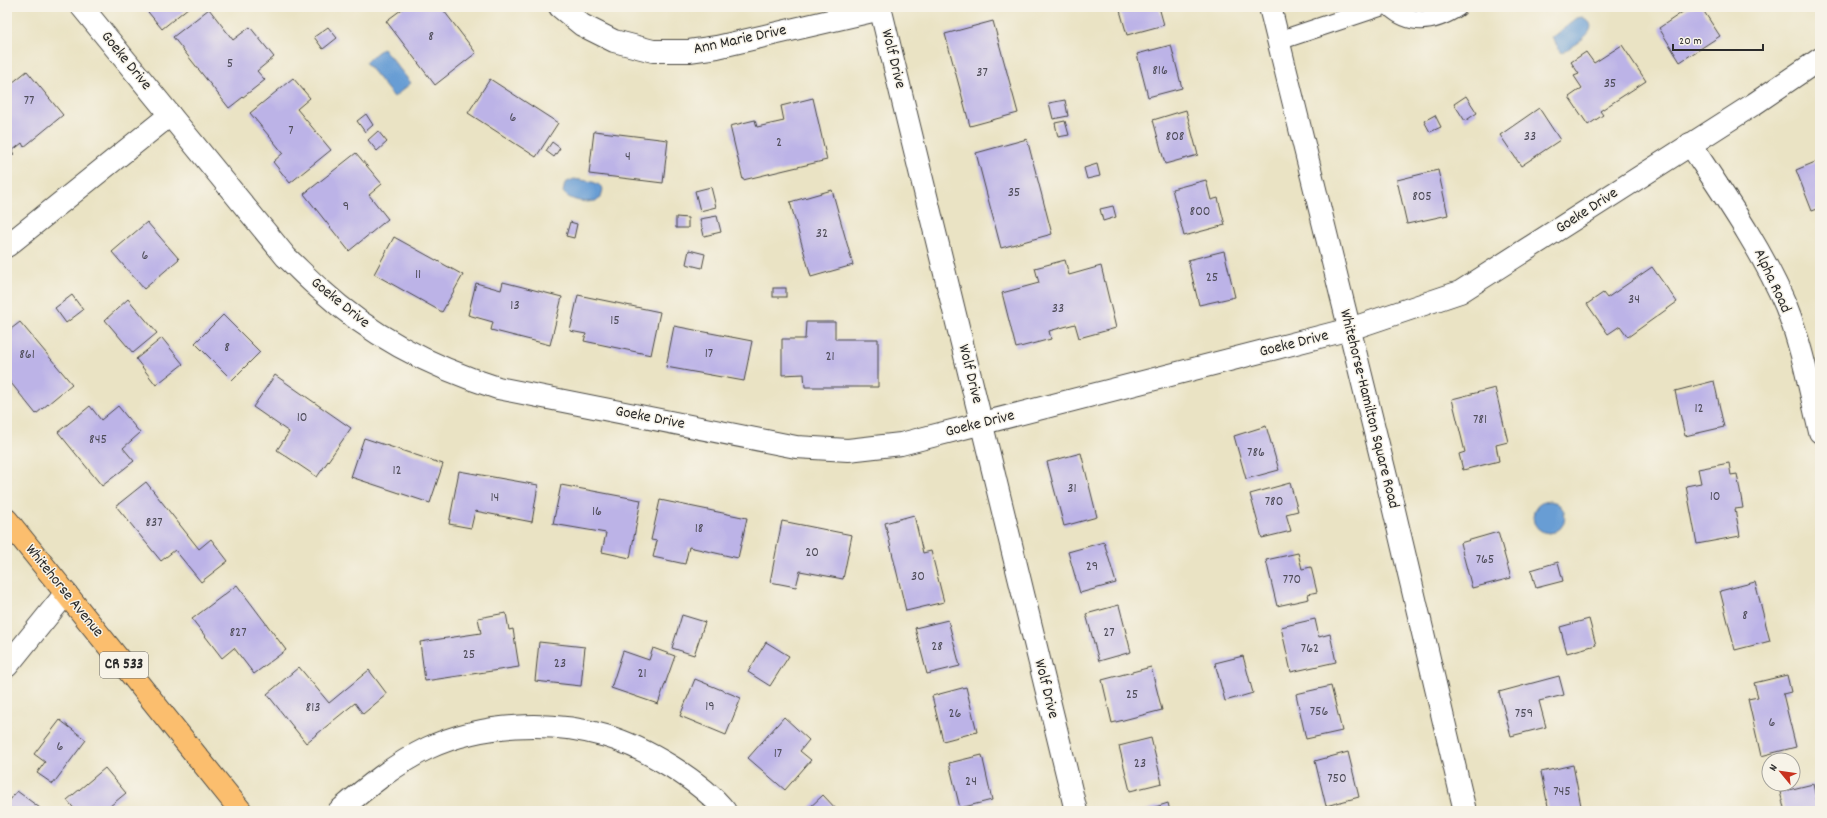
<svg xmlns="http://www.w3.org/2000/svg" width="1827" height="818" font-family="Dekko,sans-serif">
<rect width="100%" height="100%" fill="#f7f3e8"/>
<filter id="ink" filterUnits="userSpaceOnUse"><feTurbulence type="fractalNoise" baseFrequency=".025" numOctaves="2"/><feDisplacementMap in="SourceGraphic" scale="8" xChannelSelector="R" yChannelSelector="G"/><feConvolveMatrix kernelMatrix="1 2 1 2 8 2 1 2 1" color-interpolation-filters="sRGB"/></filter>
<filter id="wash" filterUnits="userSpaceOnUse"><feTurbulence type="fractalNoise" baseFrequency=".012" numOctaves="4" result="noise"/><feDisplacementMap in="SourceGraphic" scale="16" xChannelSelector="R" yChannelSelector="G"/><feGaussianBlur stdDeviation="0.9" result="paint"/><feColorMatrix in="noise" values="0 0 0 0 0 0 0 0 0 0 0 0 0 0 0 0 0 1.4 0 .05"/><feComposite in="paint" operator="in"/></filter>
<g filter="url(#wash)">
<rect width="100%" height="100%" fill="#eae3c4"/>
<g fill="#689dd4" stroke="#4a6480">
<path d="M1582,17C1607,29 1572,45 1562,53L1552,38L1577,18Z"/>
<path d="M383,48L411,83L394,97L365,62Z"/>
<path d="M574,179C584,181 597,180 603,189L601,198C593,205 570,202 563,192L565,183Z"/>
<circle cx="1549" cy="517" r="16"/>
</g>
<g id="blocks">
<g fill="#bcb3e7">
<path d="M144,7H189L162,29Z"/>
<path d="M405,7H441L476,53L435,85L386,21Z"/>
<path d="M1119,7H1159L1164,25L1127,35Z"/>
<path d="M1690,7H1701L1720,36L1680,62L1659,28Z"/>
<path d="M209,9L233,40L250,27L274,57L257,71L265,80L229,108L173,37Z"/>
<path d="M993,21L1018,113L970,126L945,34Z"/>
<path d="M328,27L337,38L323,49L314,37Z"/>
<path d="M1171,45L1182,88L1148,97L1137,54Z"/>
<path d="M1622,45L1646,81L1600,111L1603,115L1588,125L1569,97L1582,88L1574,76L1579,74L1571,62L1586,52L1594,63Z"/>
<path d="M27,71L63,115L24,147L22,143L12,151L14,154L7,159V87Z"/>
<path d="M293,78L310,98L297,109L331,150L290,183L273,162L283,153L250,113Z"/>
<path d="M490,79L558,123L536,157L468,113Z"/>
<path d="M1466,96L1477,113L1465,121L1454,104Z"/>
<path d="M813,98L827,160L743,180L730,126L755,120L757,127L784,121L781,106Z"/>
<path d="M1065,100L1068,116L1053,119L1049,103Z"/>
<path d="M1539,108L1560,140L1521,166L1500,135Z"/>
<path d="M1186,110L1198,155L1165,164L1153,120Z"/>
<path d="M366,114L373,125L365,132L357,121Z"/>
<path d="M1435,115L1441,127L1430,132L1424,121Z"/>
<path d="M1065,121L1069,135L1058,137L1055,123Z"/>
<path d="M378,131L387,142L377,151L368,140Z"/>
<path d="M594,131L668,140L663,183L589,174Z"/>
<path d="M1027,139L1052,234L1001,248L976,153Z"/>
<path d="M552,142L560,148L554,157L546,151Z"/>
<path d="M356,153L382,184L369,195L388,219L349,251L304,194Z"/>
<path d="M1820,160V208L1812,211L1796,170Z"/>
<path d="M1097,164L1100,176L1087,179L1084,168Z"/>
<path d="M1438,170L1448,215L1407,224L1397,180Z"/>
<path d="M1206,180L1211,200L1218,198L1225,225L1184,236L1172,189Z"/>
<path d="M711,187L716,207L700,211L695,191Z"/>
<path d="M832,190L853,265L811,277L790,202Z"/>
<path d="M1113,206L1116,217L1103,221L1100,209Z"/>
<path d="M717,216L721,232L704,236L700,219Z"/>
<path d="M676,217L688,218V228H676Z"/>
<path d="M147,222L179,259L144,289L112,252Z"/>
<path d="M570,222L577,224L574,238L566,236Z"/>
<path d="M394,237L463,275L442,312L374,274Z"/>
<path d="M689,250L705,254L702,268L686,264Z"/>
<path d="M1224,251L1235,297L1199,305L1188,260Z"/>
<path d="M1065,260L1069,275L1101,266L1116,328L1079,338L1075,324L1049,331L1051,339L1016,348L1002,293L1039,283L1035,268Z"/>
<path d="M1652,267L1677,302L1628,337L1620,326L1608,334L1587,304L1603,293L1607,298Z"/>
<path d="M503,282L562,297L550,345L491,330L493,322L468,315L476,283L501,290Z"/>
<rect x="773" y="288" width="13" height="9"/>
<path d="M72,295L83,310L66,323L55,308Z"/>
<path d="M578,295L660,312L651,355L584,341L586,334L570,331Z"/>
<path d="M128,299L157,333L133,353L105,320Z"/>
<path d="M223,315L260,352L232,380L195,343Z"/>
<path d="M20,322L72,384L36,414L7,378V332Z"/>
<path d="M806,322H835V339H878V387H805L804,374L782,375V339H805Z"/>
<path d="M674,326L752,341L744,381L666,367Z"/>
<path d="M162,338L183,364L156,385L136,359Z"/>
<path d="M275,375L351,428L317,477L277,450L289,432L253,407Z"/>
<path d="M1714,381L1724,427L1685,436L1675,391Z"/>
<path d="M1495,388L1508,442L1496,445L1499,461L1463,470L1459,454L1465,452L1452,399Z"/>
<path d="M90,406L101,420L118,406L140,433L123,448L134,461L102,486L58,432Z"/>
<path d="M1266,426L1279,470L1246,479L1234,436Z"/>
<path d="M364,438L443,464L430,503L351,477Z"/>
<path d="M1081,453L1097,517L1064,526L1047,462Z"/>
<path d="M1729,463L1731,475L1737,474L1743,508L1735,509L1740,536L1697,544L1686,486L1701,483L1698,469Z"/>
<path d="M459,471L538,485L532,522L475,511L471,528L449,524Z"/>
<path d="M146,482L199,549L211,539L228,561L201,582L175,550L161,561L116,506Z"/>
<path d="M1290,483L1298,511L1286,514L1291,531L1262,538L1250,494Z"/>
<path d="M561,485L641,500L630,558L602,552L606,533L553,524Z"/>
<path d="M660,500L747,518L738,558L689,547L685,564L653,557L657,541L651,540Z"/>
<path d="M914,515L923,553L931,551L944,602L906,611L885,523Z"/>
<path d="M782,521L852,535L843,579L800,571L796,587L770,582Z"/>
<path d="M1498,532L1511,578L1472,588L1460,543Z"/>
<path d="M1104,542L1116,583L1080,593L1068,552Z"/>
<path d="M1298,553L1302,569L1311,567L1317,592L1308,594L1309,599L1277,606L1266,560Z"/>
<path d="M1558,562L1563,581L1536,588L1531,570Z"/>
<path d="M1755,582L1770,641L1735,650L1720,591Z"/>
<path d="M237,585L286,650L254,674L234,648L222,658L192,619Z"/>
<path d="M1119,605L1131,652L1099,661L1086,614Z"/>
<path d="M506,613L509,630L513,629L519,667L425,681L420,642L481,633L478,618Z"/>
<path d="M682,615L705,622L694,655L672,648Z"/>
<path d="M1315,619L1319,637L1330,634L1336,662L1291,672L1281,627Z"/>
<path d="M1589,619L1596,645L1567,653L1560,627Z"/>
<path d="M948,620L960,666L927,674L915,628Z"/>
<path d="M539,642L585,647L581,686L535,681Z"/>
<path d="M766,642L789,656L770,686L748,672Z"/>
<path d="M653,648L675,656L658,704L611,688L623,651L649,660Z"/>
<path d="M1243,656L1253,693L1225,701L1215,663Z"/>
<path d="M299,667L329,703L369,670L387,694L363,714L355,703L306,743L267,694Z"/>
<path d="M1151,667L1162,710L1112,723L1102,680Z"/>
<path d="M1787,675L1791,692L1783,694L1796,747L1761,756L1748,699L1758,697L1754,683Z"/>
<path d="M1559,676L1564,695L1539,701L1546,727L1511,736L1499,692Z"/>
<path d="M695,679L741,698L726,735L680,716Z"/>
<path d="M1331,686L1342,731L1306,739L1296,694Z"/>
<path d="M966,687L977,732L943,741L932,696Z"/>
<path d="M784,717L809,740L800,751L811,760L785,790L748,758Z"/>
<path d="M60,720L86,740L53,784L37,773L45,762L34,754Z"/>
<path d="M1151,738L1162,783L1130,791L1119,746Z"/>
<path d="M1348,752L1359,797L1326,806L1315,761Z"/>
<path d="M982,755L992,800L960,808L949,763Z"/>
<path d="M1573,765L1582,811H1549L1541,772Z"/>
<path d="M105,768L126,793L104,811H76L67,800Z"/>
<path d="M1813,784L1819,811H1785L1780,792Z"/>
<path d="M17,791L40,808L38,811H7V804Z"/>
<path d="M823,795L838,811H806Z"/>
<path d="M1168,803L1170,811H1143Z"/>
</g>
</g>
</g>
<g filter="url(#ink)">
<use href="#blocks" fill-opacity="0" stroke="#484742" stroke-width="1"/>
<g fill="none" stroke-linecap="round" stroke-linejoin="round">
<defs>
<g id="service">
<path d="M1390,7C1412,27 1435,22 1458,7"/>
<path d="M1278,41L1380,7"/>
</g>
<g id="minor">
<path d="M82,7L286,257C298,268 309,280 321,290C371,336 434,368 498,388L796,447L848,450L901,444L1350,329L1460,292L1754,104L1820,59"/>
<path d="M560,7L582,25L614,41L653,51H689L717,47L881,9"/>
<path d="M880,7L1076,811"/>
<path d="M1690,144C1725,197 1761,248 1786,306C1802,346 1810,390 1820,432"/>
<path d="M7,246L170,115"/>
<path d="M7,666L66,593"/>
<path d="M339,811C367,787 395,764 428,748C482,723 550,720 606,736C630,743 651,754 672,767C691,779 711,793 725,811"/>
</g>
<path id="tertiary" d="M1270,7L1389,489L1465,811"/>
<path id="primary" d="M7,520L241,811"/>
</defs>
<use href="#service" stroke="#484742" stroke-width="20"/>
<use href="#minor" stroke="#484742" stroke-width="24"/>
<use href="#tertiary" stroke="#484742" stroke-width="24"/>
<use href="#primary" stroke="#484742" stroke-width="24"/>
<use href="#service" stroke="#fff" stroke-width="18"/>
<use href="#minor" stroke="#fff" stroke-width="22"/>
<use href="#tertiary" stroke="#fff" stroke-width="22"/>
<use href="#primary" stroke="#fbbe6e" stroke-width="22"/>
</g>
</g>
<g text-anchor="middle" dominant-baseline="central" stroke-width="3" stroke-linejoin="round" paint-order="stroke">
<g font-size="14" fill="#4f4d5a">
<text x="431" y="37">8</text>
<text x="230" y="64">5</text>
<text x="1160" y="71">816</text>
<text x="982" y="73">37</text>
<text x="1610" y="84">35</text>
<text x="29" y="101">77</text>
<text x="513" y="118">6</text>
<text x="291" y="131">7</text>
<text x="1175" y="137">808</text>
<text x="1530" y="137">33</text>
<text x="779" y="143">2</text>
<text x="628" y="157">4</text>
<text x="1014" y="193">35</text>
<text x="1422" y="197">805</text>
<text x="346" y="207">9</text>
<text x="1200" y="212">800</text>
<text x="822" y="234">32</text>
<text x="145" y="256">6</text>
<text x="418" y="275">11</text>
<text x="1212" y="278">25</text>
<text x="1634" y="300">34</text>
<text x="515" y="306">13</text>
<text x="1058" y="309">33</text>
<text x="615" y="321">15</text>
<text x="227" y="348">8</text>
<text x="709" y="354">17</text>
<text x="27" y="355">861</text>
<text x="830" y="357">21</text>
<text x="1699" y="409">12</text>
<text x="302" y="418">10</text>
<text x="1480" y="420">781</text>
<text x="98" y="440">845</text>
<text x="1256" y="453">786</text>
<text x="397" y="471">12</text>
<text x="1072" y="489">31</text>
<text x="1715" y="497">10</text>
<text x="495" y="498">14</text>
<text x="1274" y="502">780</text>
<text x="597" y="512">16</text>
<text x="154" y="523">837</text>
<text x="699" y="529">18</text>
<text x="812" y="553">20</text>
<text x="1485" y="560">765</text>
<text x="1092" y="567">29</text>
<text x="918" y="577">30</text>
<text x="1292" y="580">770</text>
<text x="1745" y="616">8</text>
<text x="238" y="633">827</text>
<text x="1109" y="633">27</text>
<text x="937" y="647">28</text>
<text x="1310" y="649">762</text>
<text x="469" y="655">25</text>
<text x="560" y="664">23</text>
<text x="642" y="674">21</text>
<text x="1132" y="695">25</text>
<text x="710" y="707">19</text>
<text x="313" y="708">813</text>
<text x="1319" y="712">756</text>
<text x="955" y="714">26</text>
<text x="1524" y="714">759</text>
<text x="1772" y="723">6</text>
<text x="60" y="747">6</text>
<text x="778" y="754">17</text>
<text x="1140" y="764">23</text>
<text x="1337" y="779">750</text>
<text x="971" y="782">24</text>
<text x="1562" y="792">745</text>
</g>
<rect fill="#f7f3e8" stroke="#686764" stroke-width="1" x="100" y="652" width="48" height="26" rx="3"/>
<g font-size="15" font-weight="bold" fill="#2b2b2b">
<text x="124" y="665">CR 533</text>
</g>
<g font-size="16" fill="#2b2b2b" stroke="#f7f3e8">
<text transform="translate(740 40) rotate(-12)">Ann Marie Drive</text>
<text transform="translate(893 59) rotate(76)">Wolf Drive</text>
<text transform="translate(126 61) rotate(51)">Goeke Drive</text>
<text transform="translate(1587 211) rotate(-33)">Goeke Drive</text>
<text transform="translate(1772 281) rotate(65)">Alpha Road</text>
<text transform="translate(340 303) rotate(39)">Goeke Drive</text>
<text transform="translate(1294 344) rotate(-14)">Goeke Drive</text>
<text transform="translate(970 374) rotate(76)">Wolf Drive</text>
<text transform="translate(1369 409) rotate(76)">Whitehorse-Hamilton Square Road</text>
<text transform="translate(650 418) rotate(11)">Goeke Drive</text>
<text transform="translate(980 424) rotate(-14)">Goeke Drive</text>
<text transform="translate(64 591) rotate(51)">Whitehorse Avenue</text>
<text transform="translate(1046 689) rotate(76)">Wolf Drive</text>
</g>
</g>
<rect width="1827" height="818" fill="none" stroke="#f7f3e8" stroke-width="24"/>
<g transform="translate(1781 772) rotate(299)"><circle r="19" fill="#f7f3e8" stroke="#a5a39c"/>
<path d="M0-3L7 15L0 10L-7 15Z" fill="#c8321e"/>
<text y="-6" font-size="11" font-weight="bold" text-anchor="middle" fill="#2b2b2b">N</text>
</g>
<path d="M1673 44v6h90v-6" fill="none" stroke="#2b2b2b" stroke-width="2"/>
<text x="1679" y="44" font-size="12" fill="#2b2b2b" stroke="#f7f3e8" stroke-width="3" paint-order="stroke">20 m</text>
</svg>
